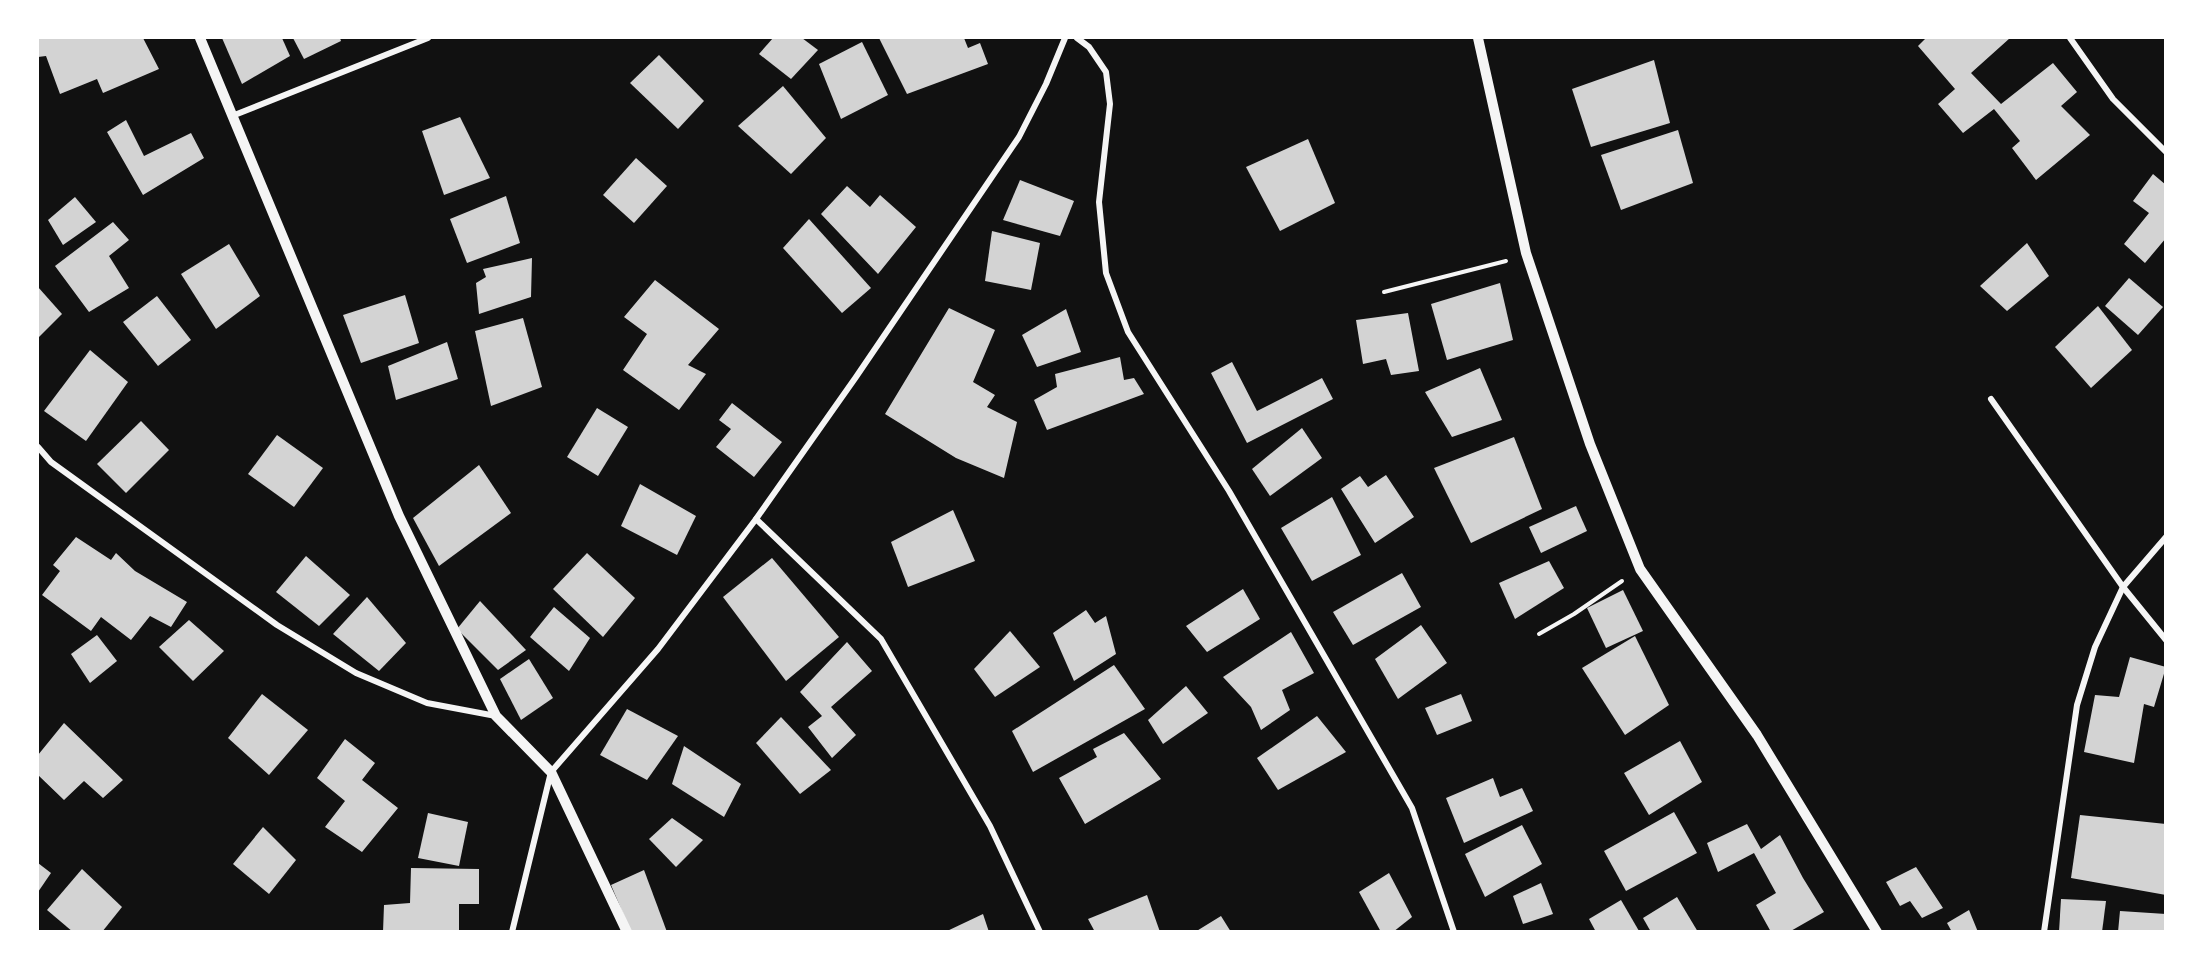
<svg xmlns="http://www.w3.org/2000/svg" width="2203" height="969" font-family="Montserrat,sans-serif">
<rect width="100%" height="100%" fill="#111"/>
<g fill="#d3d3d3">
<path d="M38,38H143L159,69L103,93L97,79L60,94L46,56L38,57Z"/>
<path d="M222,38H282L290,56L242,84Z"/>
<path d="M293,38H340L341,41L304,59Z"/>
<path d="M773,38H802L818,50L791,79L759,54Z"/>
<path d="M879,38H964L968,48L980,43L988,64L907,94Z"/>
<path d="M1926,38H2010L1971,73L2001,104L2053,63L2077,92L2061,106L2090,135L2036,180L2012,148L2020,141L1994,109L1963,133L1938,104L1955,89L1918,46Z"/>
<path d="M862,42L888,95L841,119L819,64Z"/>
<path d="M659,55L704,101L678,129L630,83Z"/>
<path d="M1654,60L1670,123L1591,147L1572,89Z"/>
<path d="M783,86L826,138L791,174L738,126Z"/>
<path d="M460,117L490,178L444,195L422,131Z"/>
<path d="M126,120L144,156L191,133L204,158L143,195L107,132Z"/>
<path d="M1678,130L1693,183L1621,210L1601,155Z"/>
<path d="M1308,139L1335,203L1280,231L1246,167Z"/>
<path d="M636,158L667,186L634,223L603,195Z"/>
<path d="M2153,174L2166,185V238L2145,263L2124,244L2149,213L2133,201Z"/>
<path d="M1020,180L1074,201L1060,236L1003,220Z"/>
<path d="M847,186L870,207L880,195L916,227L878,274L821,214Z"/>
<path d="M506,196L520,243L467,263L450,219Z"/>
<path d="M75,197L96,222L63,245L48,220Z"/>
<path d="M809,219L871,288L842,313L783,248Z"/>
<path d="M113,222L129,240L109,256L129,288L89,312L55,266Z"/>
<path d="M992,231L1040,243L1031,290L985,281Z"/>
<path d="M2027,243L2049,276L2007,311L1980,286Z"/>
<path d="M229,244L260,296L216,329L181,274Z"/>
<path d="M532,258L531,297L479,314L476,283L486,277L483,269Z"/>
<path d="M2129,278L2163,307L2138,335L2105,306Z"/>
<path d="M655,280L719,329L688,365L706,374L679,410L623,370L647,334L624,317Z"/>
<path d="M1500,283L1513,340L1447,360L1431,304Z"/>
<path d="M38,287L62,314L38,338Z"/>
<path d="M405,295L419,343L361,363L343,315Z"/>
<path d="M157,296L191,340L158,366L123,322Z"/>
<path d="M2098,306L2132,350L2091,388L2055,347Z"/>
<path d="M949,308L995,330L973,382L995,395L987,407L1017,422L1004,478L956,458L885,414Z"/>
<path d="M1066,309L1081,352L1037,367L1022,335Z"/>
<path d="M1408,313L1419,371L1391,375L1386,359L1363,364L1356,320Z"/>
<path d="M523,318L542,387L491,406L475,331Z"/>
<path d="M447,342L458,379L396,400L388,366Z"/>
<path d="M90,350L128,382L86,441L44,411Z"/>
<path d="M1120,357L1124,380L1134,378L1144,394L1047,430L1034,400L1057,387L1055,374Z"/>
<path d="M1232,362L1257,411L1322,378L1333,399L1247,443L1211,373Z"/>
<path d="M1480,368L1502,420L1452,437L1425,392Z"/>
<path d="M732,403L782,442L754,477L716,447L731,429L719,420Z"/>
<path d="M597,408L628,427L598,476L567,457Z"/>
<path d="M141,421L169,450L126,493L97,464Z"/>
<path d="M1302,428L1322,458L1270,496L1252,469Z"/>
<path d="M277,435L323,468L294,507L248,474Z"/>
<path d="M1514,437L1542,509L1471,543L1434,468Z"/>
<path d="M479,465L511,513L439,566L413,518Z"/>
<path d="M1386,475L1414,517L1375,543L1341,489L1360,476L1368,487Z"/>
<path d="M640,484L696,516L677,555L621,526Z"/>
<path d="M1332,497L1361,555L1312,581L1281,528Z"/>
<path d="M1576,506L1587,531L1541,553L1529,527Z"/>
<path d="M953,510L975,561L908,587L891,542Z"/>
<path d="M76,537L111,560L116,553L135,571L187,602L171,627L150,616L131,640L101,617L91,631L42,595L60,571L53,565Z"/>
<path d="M587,553L635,598L603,637L553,589Z"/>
<path d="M306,556L350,595L319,626L276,592Z"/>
<path d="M772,558L839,637L786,681L723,597Z"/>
<path d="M1549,561L1564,588L1515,619L1499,583Z"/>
<path d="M1402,573L1421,607L1353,645L1333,612Z"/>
<path d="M1243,589L1260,619L1207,652L1186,626Z"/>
<path d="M1623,590L1643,631L1606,648L1587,608Z"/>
<path d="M367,597L406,643L379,671L333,634Z"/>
<path d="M480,601L526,650L498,670L457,629Z"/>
<path d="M554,607L590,638L569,671L530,637Z"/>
<path d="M1086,610L1095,623L1106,616L1116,654L1074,681L1053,633Z"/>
<path d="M189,620L224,651L193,681L159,647Z"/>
<path d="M1421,625L1447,663L1398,699L1375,659Z"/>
<path d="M1010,631L1040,667L995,697L974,669Z"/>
<path d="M1291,632L1314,673L1282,690L1290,710L1261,730L1251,707L1223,677Z"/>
<path d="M97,635L117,661L90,683L71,654Z"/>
<path d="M1635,636L1669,705L1625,735L1582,668Z"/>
<path d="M847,642L872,671L831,707L856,735L832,758L808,727L822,716L800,692Z"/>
<path d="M2130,657L2166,667L2154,707L2144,704L2134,763L2084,752L2095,695L2119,697Z"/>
<path d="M529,659L553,698L521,720L500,679Z"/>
<path d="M1114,665L1145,709L1033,772L1012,731Z"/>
<path d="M1186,686L1208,713L1163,744L1148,720Z"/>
<path d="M262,694L308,730L269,775L228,738Z"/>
<path d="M1461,694L1472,721L1437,735L1425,708Z"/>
<path d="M627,709L678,736L647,780L600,755Z"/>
<path d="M1317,716L1346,752L1278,790L1257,758Z"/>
<path d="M781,717L831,770L800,794L756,743Z"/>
<path d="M64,723L123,780L103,798L84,781L64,800L38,775V755Z"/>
<path d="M1124,733L1161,779L1085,824L1059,778L1097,757L1093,749Z"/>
<path d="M345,739L375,763L362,780L398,808L362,852L325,827L345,801L317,778Z"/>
<path d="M1680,741L1702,782L1649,815L1624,773Z"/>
<path d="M684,746L741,784L724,817L672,784Z"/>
<path d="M1493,778L1500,797L1522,788L1533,811L1464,843L1446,798Z"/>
<path d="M1674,812L1697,853L1626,891L1604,851Z"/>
<path d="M428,813L468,822L459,866L418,858Z"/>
<path d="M2080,815L2166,824V895L2071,878Z"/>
<path d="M672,818L703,840L676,867L649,839Z"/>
<path d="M1747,824L1761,849L1780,835L1803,878L1824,912L1789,932H1771L1756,905L1776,893L1754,853L1718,872L1707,843Z"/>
<path d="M1522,825L1542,864L1485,897L1465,854Z"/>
<path d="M263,827L296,860L269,894L233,864Z"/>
<path d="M38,863L51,873L38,892Z"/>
<path d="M1916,867L1943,908L1922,918L1910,901L1900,906L1886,882Z"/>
<path d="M411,868L479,869V904H459V932H383L384,905L410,903Z"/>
<path d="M82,869L122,907L102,932H73L47,910Z"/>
<path d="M644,870L667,932H631L611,885Z"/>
<path d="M1389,873L1412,917L1393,932H1381L1359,892Z"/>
<path d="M1541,883L1553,914L1523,924L1513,896Z"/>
<path d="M1147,895L1160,932H1095L1088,919Z"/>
<path d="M1677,897L1698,932H1651L1643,918Z"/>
<path d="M2061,899L2106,901L2102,932H2059Z"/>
<path d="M1621,900L1639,931L1596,932L1589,919Z"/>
<path d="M1969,910L1978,932H1952L1947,923Z"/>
<path d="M2120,911L2166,914V932H2118Z"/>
<path d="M983,914L989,932H945Z"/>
<path d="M1221,916L1231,932H1195Z"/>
</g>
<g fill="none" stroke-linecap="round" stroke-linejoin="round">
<g stroke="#f5f5f5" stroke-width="4">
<path d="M1384,292L1506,261"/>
<path d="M1539,634L1574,614L1622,581"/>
</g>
<g stroke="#f5f5f5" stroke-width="6">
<path d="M1077,38L1089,47L1106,72L1110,104L1099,202L1106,273L1128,332L1229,491L1412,808L1454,932"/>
<path d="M2070,38L2113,99L2166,152"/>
<path d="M232,116L428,38"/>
<path d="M1991,399L2123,587L2166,640"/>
<path d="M38,447L51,462L277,625L356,673L427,703L496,716"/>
<path d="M756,519L881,639L990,826L1040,932"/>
<path d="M512,932L551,772L658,649L756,519L856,377L1019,137L1046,84L1065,38"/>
<path d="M2044,932L2077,705L2095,647L2123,587L2166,537"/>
</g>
<g stroke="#f5f5f5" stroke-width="10">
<path d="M200,38L399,516L496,716L551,772L627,932"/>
<path d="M1478,38L1526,253L1590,444L1640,569L1757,735L1877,932"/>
</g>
</g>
<rect width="2203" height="969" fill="none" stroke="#ffffff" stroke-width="78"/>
</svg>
